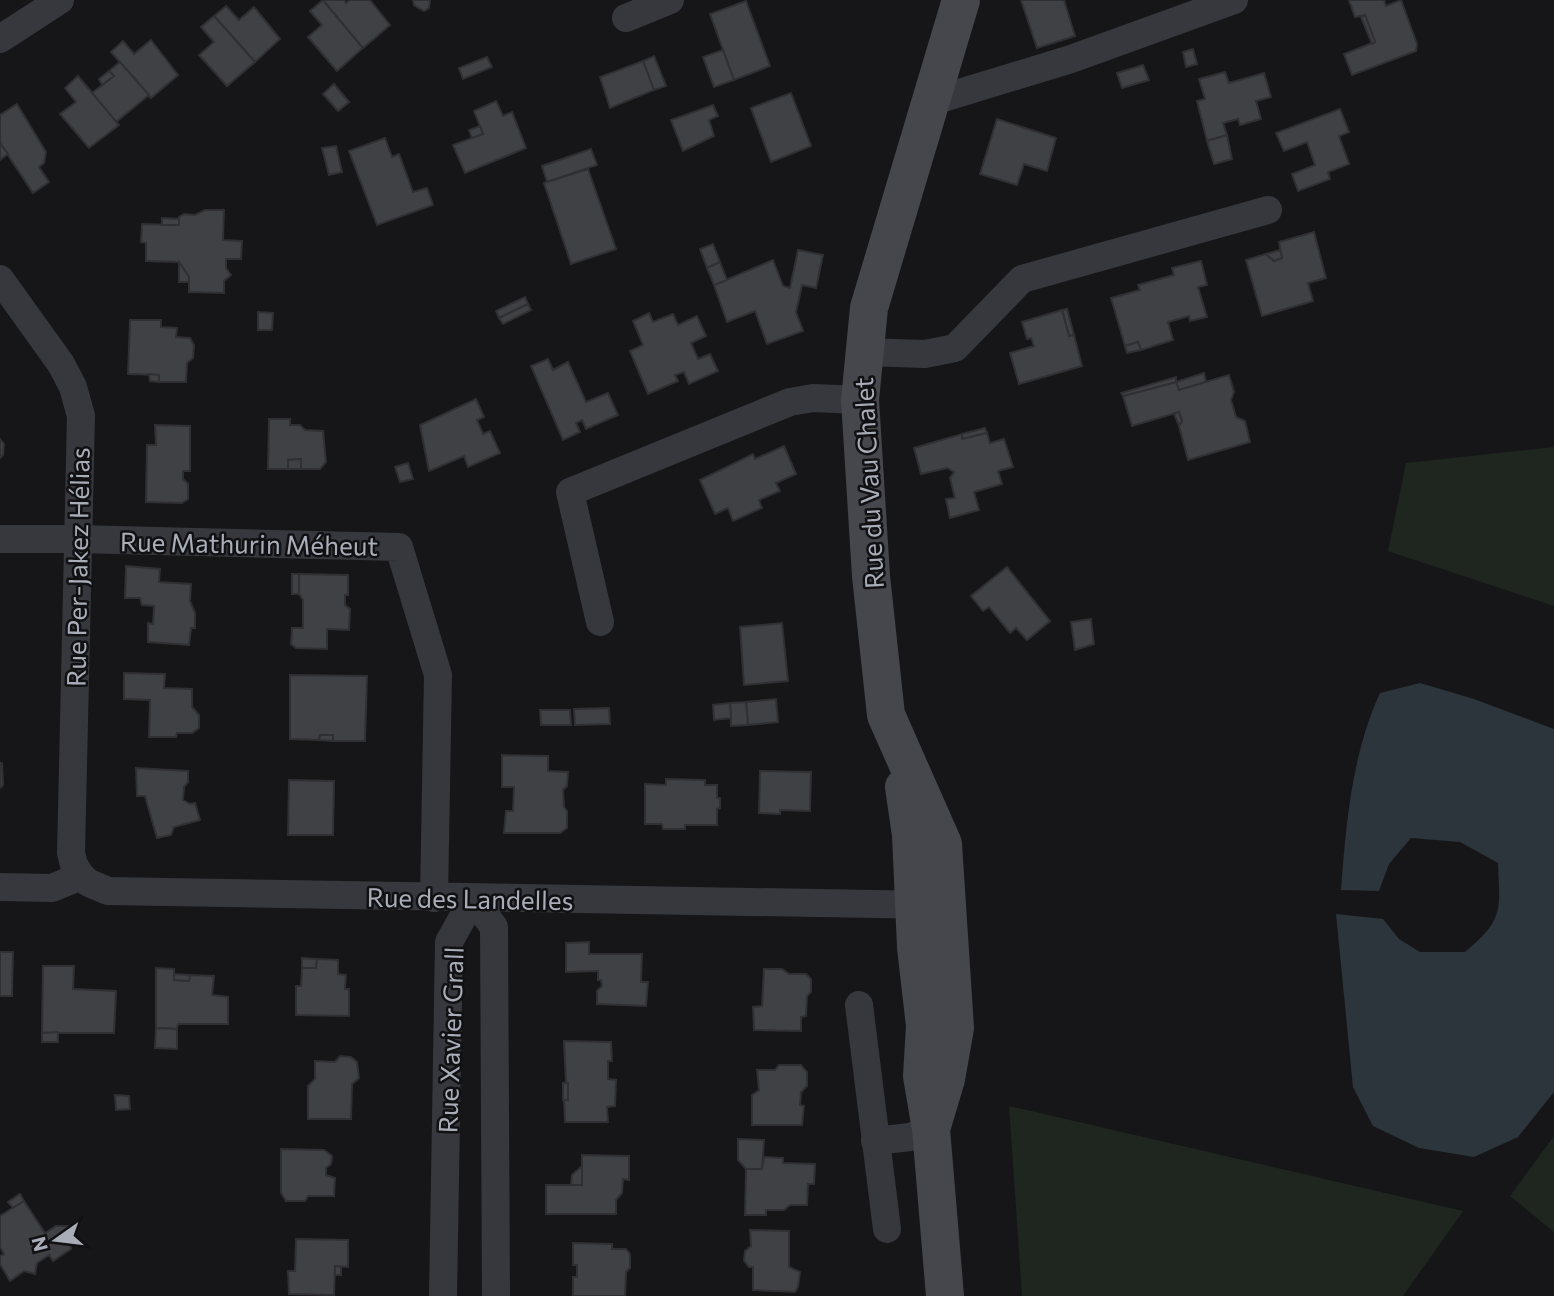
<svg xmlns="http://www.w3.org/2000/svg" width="1554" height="1296" font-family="Commissioner,sans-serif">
<rect width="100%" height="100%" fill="#161618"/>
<g fill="#1e261f">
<path d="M1554,447V606L1388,551L1406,463Z"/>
<path d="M1009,1106L1463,1211L1403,1296H1022Z"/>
<path d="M1554,1136V1232L1510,1196Z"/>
</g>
<path fill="#2c353c" d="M1420,683L1474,699L1554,729V1092L1518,1137L1474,1157L1419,1148L1373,1126L1353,1087L1336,914L1383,919L1399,939L1420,952H1465C1504,919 1500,911 1498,863L1460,842L1411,838L1389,864L1379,891L1341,890C1346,823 1352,754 1380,693Z"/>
<g fill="#404145" stroke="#303034" stroke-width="2">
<path d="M323,0L363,48L337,71L308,37L322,25L310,11Z"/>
<path d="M323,0H344L346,3L350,0H370L390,25L363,48Z"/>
<path d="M413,0H430L429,8L424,11L414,5Z"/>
<path d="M1021,0H1064L1075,36L1037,48Z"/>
<path d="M1349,0H1384L1386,6L1401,0L1417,44L1416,51L1352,75L1344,54L1375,42L1365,15L1355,17Z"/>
<path d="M746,1L770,66L734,80L710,14Z"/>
<path d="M226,6L239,20L254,7L280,39L255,62L214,16Z"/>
<path d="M1365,15L1375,42L1372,44L1361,17Z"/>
<path d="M214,16L255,62L227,86L199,55L214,42L201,27Z"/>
<path d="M151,40L178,75L151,98L111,52L123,41L134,54Z"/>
<path d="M1193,49L1197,64L1186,67L1183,52Z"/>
<path d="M723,50L734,80L714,87L703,57Z"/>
<path d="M654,56L666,86L654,90L643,61Z"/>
<path d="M487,57L492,67L463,79L459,68Z"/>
<path d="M643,61L654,90L610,108L600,77Z"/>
<path d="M120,62L149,95L116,122L92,93L114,76L109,71Z"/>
<path d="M1143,65L1149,80L1122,88L1117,73Z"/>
<path d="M109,71L114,76L102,85L99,79Z"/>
<path d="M1225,72L1229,83L1264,73L1271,97L1256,101L1261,119L1240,125L1238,119L1223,123L1227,135L1207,141L1197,101L1205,99L1199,79Z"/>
<path d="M78,76L119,125L89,148L60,114L76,102L65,88Z"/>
<path d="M334,84L349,102L338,111L323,94Z"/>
<path d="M791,93L811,146L771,162L751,108Z"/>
<path d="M496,101L503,116L512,112L526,148L465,173L453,145L483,134L474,111Z"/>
<path d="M17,104L46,152L44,163L39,167L49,182L33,193L0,143V115Z"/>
<path d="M713,105L718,116L709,120L714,136L683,151L671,120Z"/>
<path d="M1340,109L1349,132L1339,136L1349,164L1328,172L1330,179L1298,191L1292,174L1315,165L1307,142L1284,151L1276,133Z"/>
<path d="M997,119L1056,138L1047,171L1024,164L1017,185L980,174Z"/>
<path d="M480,126L483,134L472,138L469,130Z"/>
<path d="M1227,135L1232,159L1214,164L1207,141Z"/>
<path d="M385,138L392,157L399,154L413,192L427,188L433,205L377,225L349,151Z"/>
<path d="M0,143L8,154L0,160Z"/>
<path d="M336,146L342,172L329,175L322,148Z"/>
<path d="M591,149L597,165L547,182L542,166Z"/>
<path d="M588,169L616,249L571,264L544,183Z"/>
<path d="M205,210H224L223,240L242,241L241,259H226V268L231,275L224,281V293L189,292V277L179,262L146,261V243L141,242L142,224L179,225V217L184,214L195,215Z"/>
<path d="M162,218L179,219V225H162Z"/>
<path d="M1314,232L1326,278L1308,283L1313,301L1262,316L1246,260L1266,254L1274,261L1282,258L1279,242Z"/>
<path d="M713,244L720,262L707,268L700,249Z"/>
<path d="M798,250L823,255L816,288L802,285L796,312L803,331L767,344L755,311L727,322L714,285L773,260L783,286L790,288Z"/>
<path d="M1280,250L1282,258L1274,261L1266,254Z"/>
<path d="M1201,261L1207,285L1198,287L1207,317L1190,321L1189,316L1168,322L1173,340L1141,350L1138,342L1125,346L1111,298L1140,290L1138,285L1174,275L1172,268Z"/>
<path d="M179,262L189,277V282H179Z"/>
<path d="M720,262L727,280L714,285L707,268Z"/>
<path d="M525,297L528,304L499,318L496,311Z"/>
<path d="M528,304L531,310L503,324L499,318Z"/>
<path d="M1067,309L1074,335L1069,336L1062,310Z"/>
<path d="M1062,310L1069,336L1074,335L1082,366L1019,384L1010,353L1034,346L1031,338L1027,339L1022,322Z"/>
<path d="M258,312L273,313L272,330H258Z"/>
<path d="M649,313L653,322L673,314L678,325L697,316L706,336L691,343L698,359L710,354L718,371L689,384L684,372L675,375L678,381L648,394L630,351L643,345L633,321Z"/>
<path d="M130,320H161V327L177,328L176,337L190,338L194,345L193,358L187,363L186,382H159V375L128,374Z"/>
<path d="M1138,342L1141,350L1127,353L1125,346Z"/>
<path d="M548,359L553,370L568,362L586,402L608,393L618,415L586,429L582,420L576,423L580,432L563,440L531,366Z"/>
<path d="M1204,373L1206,382L1179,390L1176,382Z"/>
<path d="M149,374L159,375V382L150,381Z"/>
<path d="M1229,375L1234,392L1231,400L1236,417L1245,421L1250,442L1188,460L1179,426L1182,421L1179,412L1132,426L1123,396L1176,382L1179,390Z"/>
<path d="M1176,377V382L1123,396L1121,393Z"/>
<path d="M476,399L484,417L477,420L483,434L490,431L500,453L468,467L464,456L429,471L420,425Z"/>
<path d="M1179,412L1182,421L1179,426L1174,414Z"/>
<path d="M269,419H290V425H300L305,430L323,431L326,462L320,469H301V459L288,460V469H268Z"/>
<path d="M155,425L190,426V471H183V479L188,484V499L182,503L146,502L147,445H156Z"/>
<path d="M985,428L987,433L962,439V434Z"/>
<path d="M987,433L990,443L1004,439L1013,467L998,471L1002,484L974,492L979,510L950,518L946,499L955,498L950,478L954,472L947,468L921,474L914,448L962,434V439Z"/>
<path d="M0,439L4,444L3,455L0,458Z"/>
<path d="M784,446L796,474L776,483L780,491L759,500L762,508L733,521L728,508L715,514L700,480L753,454L755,459Z"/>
<path d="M301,459V469H288V460Z"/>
<path d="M408,463L413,479L400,482L395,467Z"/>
<path d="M126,566L160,569L159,582L191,584L190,601L195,613V628H191L189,645L148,642V623L153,624L154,606L142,605L140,598H125Z"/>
<path d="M1007,567L1050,621L1027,640L1016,628L1010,633L989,607L983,611L971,596Z"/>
<rect x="292" y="574" width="7" height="20"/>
<path d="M299,574L348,575V595H345V605L350,609L349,630L327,629V649L296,648L291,644L292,628H303V600L299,594Z"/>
<path d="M1091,619L1094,644L1075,650L1071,622Z"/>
<path d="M782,623L788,681L744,685L740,627Z"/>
<path d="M124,673L165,674L164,688L192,689V707L199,715V728L192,733H177L176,737H149L150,700L124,699Z"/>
<path d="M290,675L367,676L365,741H333V735H320L319,740L290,739Z"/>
<path d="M776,699L778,722L748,725L746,702Z"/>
<path d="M746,702L748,725L731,726L730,703Z"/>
<path d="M730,703L731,718L714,720L713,705Z"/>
<path d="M609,708L610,724L575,725L574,709Z"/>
<path d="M540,710H570L571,725H541Z"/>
<path d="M320,735H333V741L319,740Z"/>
<path d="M502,755L548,756V771L568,772L567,786L563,790L564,807L567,811V828L560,833H504L506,811H513L514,787H502Z"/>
<path d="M0,763H2L3,785L0,788Z"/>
<path d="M136,768L188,771V782L184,787L183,800L190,804L195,803L200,820L174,827L171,835L157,838L145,796H137Z"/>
<path d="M760,771L811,772L810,811L780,810V814L759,813Z"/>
<path d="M666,779L705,780V785H717V798H720V808L717,809V825H685V829H663L662,824H645V784L666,785Z"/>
<path d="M289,780L334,781L333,835H288Z"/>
<path d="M589,942V954H642L641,982H648L646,1006L597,1004V991L602,986L601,980H598V971L566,972V943Z"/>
<path d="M0,952H13L12,996H0Z"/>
<path d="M302,958L317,959L316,968H302Z"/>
<path d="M317,959L338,960V974L346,975L345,989H349V1016L296,1015V986H301L302,968H316Z"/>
<path d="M43,966H74L73,989L116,991L114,1033H42Z"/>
<path d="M156,968L174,969V980L189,981L190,975L214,976L212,995L228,997V1024H178L177,1029L156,1028Z"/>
<path d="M764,969H782L789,974H806L811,979V992L807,996L806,1016L801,1017V1031L754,1030L753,1007L762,1006Z"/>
<path d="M174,974L190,975L189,981L174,980Z"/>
<path d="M156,1028L177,1029V1049L155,1048Z"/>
<path d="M58,1032V1042H42V1033Z"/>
<path d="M564,1041L611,1042L612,1061H608V1079L616,1080L615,1106L607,1107L608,1122H565L564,1100H568V1083H566Z"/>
<path d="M340,1056L351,1057L357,1062L359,1078L352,1084L351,1119H308V1086L315,1079V1061L335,1062Z"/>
<path d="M779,1065H801L807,1072V1086L801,1092L800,1105L804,1106L802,1125H752V1095L759,1090L757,1070H775Z"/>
<rect x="563" y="1083" width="5" height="17"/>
<path d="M115,1095L129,1096L130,1109L116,1110Z"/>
<path d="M738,1139L764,1140L762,1169H746L738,1160Z"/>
<path d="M281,1149L324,1150L332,1156L331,1164L326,1168V1175L335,1178L334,1196H308L305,1201H286L281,1193Z"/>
<path d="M582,1155L629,1156V1180L623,1179L622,1193L616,1200V1214H546V1185H582Z"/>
<path d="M764,1157L783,1158V1163L815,1164L814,1184H808L807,1205H790L784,1210H766V1215H745L746,1169H762Z"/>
<path d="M582,1166V1185H571L572,1175Z"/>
<path d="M20,1194L24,1201L13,1208L8,1202Z"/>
<path d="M24,1201L45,1233L56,1226H68L71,1249L53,1261L49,1255L37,1263L35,1274L24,1271L10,1281L0,1264V1256L4,1254L0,1247V1216Z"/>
<path d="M750,1230L789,1231V1267L800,1272L798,1287L795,1292L753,1290V1267H749L744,1261L745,1251L751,1246Z"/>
<path d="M296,1239L348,1240V1267L335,1266L334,1295L289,1294L288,1271H295Z"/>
<path d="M573,1243L612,1244V1249H626L630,1254V1268L626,1272L625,1296H573V1277H577V1265H573Z"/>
<path d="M335,1266L341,1267V1275H335Z"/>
</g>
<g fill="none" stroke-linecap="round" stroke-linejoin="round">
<g stroke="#37383d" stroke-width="28">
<path d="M626,18L670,0"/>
<path d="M0,39L60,0"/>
<path d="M930,102L1071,59L1234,0"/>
<path d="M0,279L61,364L73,387L81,416L71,853L74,865L81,876"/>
<path d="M864,352L925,354L955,348L1022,279L1268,210"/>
<path d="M0,539H77L399,547L438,675L434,898"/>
<path d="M600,622L570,492L790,402L813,398L860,400"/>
<path d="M0,887L52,888L81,876L89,883L108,891L932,905"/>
<path d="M859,1005L887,1229"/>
<path d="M875,1141L910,1137L931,1129"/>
<path d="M443,1296L449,942L473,899L494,927L496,1296"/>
</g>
<g stroke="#45474d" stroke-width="38">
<path d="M904,787L911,835L916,947L925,1026L922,1076L931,1129L945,1296"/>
<path d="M931,1129L946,1079L955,1028L943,844L886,715L871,576L860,400L869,308L961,0"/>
</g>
</g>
<g text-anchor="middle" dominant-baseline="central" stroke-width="5" stroke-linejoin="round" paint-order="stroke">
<g font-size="26" fill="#a8adb8" stroke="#111113">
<text transform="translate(868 483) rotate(-93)">Rue du Vau Chalet</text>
<text transform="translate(249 543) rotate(1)">Rue Mathurin Méheut</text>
<text transform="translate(77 567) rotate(-89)">Rue Per-Jakez Hélias</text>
<text transform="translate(470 898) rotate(1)">Rue des Landelles</text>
<text transform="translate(450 1040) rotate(-88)">Rue Xavier Grall</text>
</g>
</g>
<g transform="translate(56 1240) rotate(256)" stroke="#111113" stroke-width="5" paint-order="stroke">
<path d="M0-5L12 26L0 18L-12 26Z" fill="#a8adb8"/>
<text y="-10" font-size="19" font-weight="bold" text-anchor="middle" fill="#a8adb8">N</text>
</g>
</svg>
